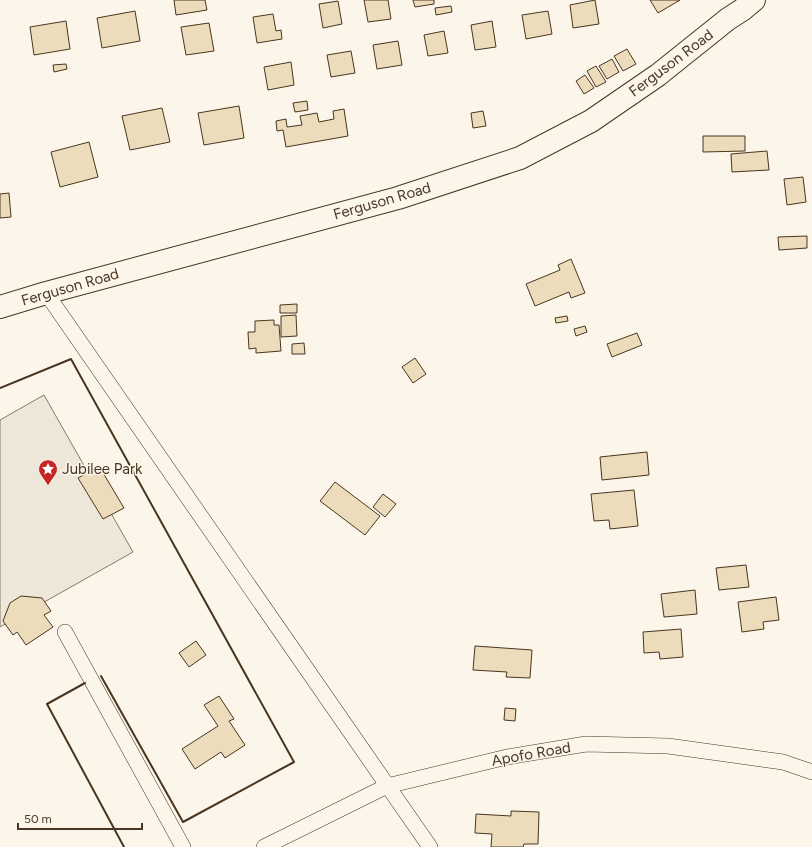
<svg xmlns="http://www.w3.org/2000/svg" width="812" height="847" font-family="Figtree,sans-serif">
<rect width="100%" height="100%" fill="#fbf6e9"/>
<path fill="#ede7d9" stroke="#887966" d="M44,395L133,552L0,627V420Z"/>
<g fill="#ecdcbc" stroke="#4a3520">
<path d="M174,0H205L207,10L176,15Z"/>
<path d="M364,0H388L391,19L368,22Z"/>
<path d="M413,0H434V4L415,7Z"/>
<path d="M595,0L599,24L573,28L570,5Z"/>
<path d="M650,0H680L658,13Z"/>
<path d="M338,1L342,24L323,28L319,4Z"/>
<path d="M451,6L452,12L436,15L435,8Z"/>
<path d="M135,11L140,41L102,48L97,18Z"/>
<path d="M548,11L552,34L526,39L522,15Z"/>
<path d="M273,14L276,31L281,30L282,39L257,43L253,17Z"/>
<path d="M66,21L70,49L34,55L30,27Z"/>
<path d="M492,21L496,47L475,50L471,25Z"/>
<path d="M209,23L214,51L186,55L181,27Z"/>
<path d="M444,31L448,53L428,56L424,35Z"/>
<path d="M398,41L402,65L377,69L373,45Z"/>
<path d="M627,49L636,64L623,71L614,56Z"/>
<path d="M351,51L355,73L331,77L327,55Z"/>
<path d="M612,59L619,72L607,79L599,66Z"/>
<path d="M291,62L294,85L268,90L264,67Z"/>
<path d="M66,64L67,69L54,72L53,65Z"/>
<path d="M596,66L606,82L596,87L587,71Z"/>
<path d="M585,75L594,88L584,94L576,81Z"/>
<path d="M307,101L308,110L295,112L293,103Z"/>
<path d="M239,106L244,138L204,145L198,113Z"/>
<path d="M162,108L170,142L130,150L122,116Z"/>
<path d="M344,109L348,136L286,147L283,130L277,131L276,121L286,119L287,127L302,125L300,116L317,113L319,122L334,119L333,111Z"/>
<path d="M483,111L486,126L473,128L471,113Z"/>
<path d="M703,136H745V151L703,152Z"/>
<path d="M89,142L98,177L60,187L51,152Z"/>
<path d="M767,151L769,170L732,172L731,154Z"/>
<path d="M803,177L806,202L787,205L784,179Z"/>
<path d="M9,193L11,217L0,218V194Z"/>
<path d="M807,236V248L779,250L778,237Z"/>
<path d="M571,259L585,293L571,298L569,292L535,306L526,284L560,270L558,265Z"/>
<path d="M297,304V313H280V305Z"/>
<path d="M296,315L297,336L281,337V316Z"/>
<path d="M567,316L568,321L556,323L555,318Z"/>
<path d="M274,320V325H279L281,351L256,353V348L249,349L248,332H255V321Z"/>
<path d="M585,326L587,332L576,336L574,329Z"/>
<path d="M637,333L642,345L612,357L607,344Z"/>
<path d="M304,343L305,354H292V344Z"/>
<path d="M415,358L426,374L413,383L402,367Z"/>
<path d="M647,452L649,475L602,480L600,457Z"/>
<path d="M99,466L124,508L103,519L78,478Z"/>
<path d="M335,482L380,516L365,535L320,501Z"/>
<path d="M634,490L638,526L610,529L609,520L594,521L591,494Z"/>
<path d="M383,494L396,504L385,517L373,507Z"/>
<path d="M746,565L749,587L719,590L716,568Z"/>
<path d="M695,590L697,614L664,617L661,594Z"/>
<path d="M21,596L42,598L51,611L44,615L53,627L26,645L17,632L13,635L3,621L10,603Z"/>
<path d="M776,597L779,620L763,622L764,629L742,632L738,602Z"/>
<path d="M681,629L683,657L660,659L659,652L644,653L643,632Z"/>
<path d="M196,641L206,655L189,667L179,653Z"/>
<path d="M475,646L532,650L530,678L506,677L507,672L473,670Z"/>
<path d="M219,696L234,719L229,721L245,745L225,758L221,752L195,769L182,749L218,726L204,705Z"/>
<path d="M505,708L516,709L515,721L504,720Z"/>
<path d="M511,811L539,812L538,844H524L523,847H491L492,834L475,833L476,814L511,816Z"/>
</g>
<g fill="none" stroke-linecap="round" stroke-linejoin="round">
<defs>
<g id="street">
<path d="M46,293L430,847"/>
<path d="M65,632L183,847"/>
<path d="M264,847L387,786L507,757L586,744L668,746L783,762L812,772"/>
</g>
<path id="highway" d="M0,307L46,293L398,198L520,158L591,121L658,75L728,19L742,10L754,0"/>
</defs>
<use href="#street" stroke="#4a3520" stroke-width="16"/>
<use href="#highway" stroke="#4a3520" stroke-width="24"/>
<use href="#street" stroke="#fbf6e9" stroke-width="15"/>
<use href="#highway" stroke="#fbf6e9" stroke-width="22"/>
<g stroke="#4a3520" stroke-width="2">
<path d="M0,388L71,359L294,762L183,822L101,676"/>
<path d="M85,683L47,704L124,847"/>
</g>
</g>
<defs>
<symbol id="sight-pin" viewBox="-11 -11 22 30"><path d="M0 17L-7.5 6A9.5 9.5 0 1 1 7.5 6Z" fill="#c62828" stroke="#fbf6e9"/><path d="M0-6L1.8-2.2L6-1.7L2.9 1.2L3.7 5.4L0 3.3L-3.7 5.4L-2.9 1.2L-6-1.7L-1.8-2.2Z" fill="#fff"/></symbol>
</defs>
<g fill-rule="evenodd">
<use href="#sight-pin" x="37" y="458" width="22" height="30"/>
</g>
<g text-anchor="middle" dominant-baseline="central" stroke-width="3" stroke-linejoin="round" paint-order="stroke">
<g font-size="15" fill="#4a3520" stroke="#fbf6e9">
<text transform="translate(671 63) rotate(-37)">Ferguson Road</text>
<text transform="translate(382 201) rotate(-16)">Ferguson Road</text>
<text transform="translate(70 287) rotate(-16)">Ferguson Road</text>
<text transform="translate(531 754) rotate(-10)">Apofo Road</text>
</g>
<g font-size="15" fill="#4a3520" stroke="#fbf6e9" text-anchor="start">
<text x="62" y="469">Jubilee Park</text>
</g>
</g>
<path d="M18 823v6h124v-6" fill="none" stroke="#4a3520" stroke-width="2"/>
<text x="24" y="823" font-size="12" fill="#4a3520" stroke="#fbf6e9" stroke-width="3" paint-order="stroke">50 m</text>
</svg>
